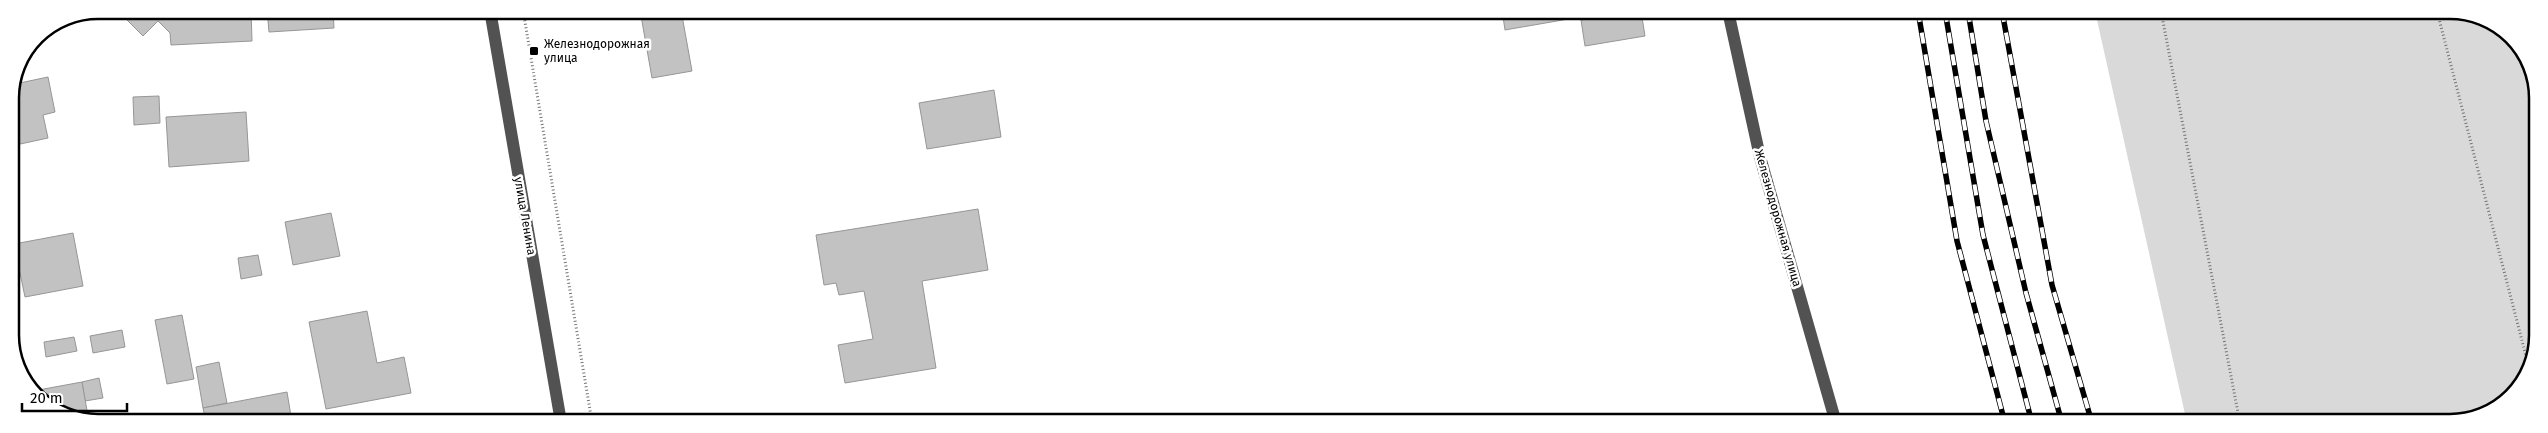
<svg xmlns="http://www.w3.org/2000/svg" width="2548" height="433" font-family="'Fira Sans',sans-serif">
<rect width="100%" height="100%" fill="#fff"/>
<path fill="#d9d9d9" d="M2095,11H2462L2508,32L2536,80L2537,347L2508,401L2450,423H2187Z"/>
<g fill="#c2c2c2" stroke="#969696">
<path d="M117,10H251L252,41L171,45L170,33L158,21L143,36Z"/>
<path d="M267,10H333L334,28L269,32Z"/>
<path d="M640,10H681L692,71L652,78Z"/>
<path d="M1502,10H1579L1580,17L1505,30Z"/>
<path d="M1641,11L1645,36L1585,46L1581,20Z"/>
<path d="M48,77L55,112L43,115L48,138L11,146L10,98L14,78L15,84Z"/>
<path d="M994,90L1001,137L927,149L919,103Z"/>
<path d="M159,96L160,123L134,125L133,97Z"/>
<path d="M246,112L249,161L169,167L166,117Z"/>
<path d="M978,209L988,270L922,281L936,368L845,383L838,345L873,339L864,291L839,295L836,283L824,285L816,235Z"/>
<path d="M331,213L340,256L293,265L285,222Z"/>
<path d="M73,233L83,286L25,297L14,244Z"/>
<path d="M258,255L262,275L241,279L238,258Z"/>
<path d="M367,311L377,363L404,357L411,393L326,409L309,322Z"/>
<path d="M182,315L194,379L167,384L155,320Z"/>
<path d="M122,330L125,347L93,353L90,336Z"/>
<path d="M74,337L77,351L46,357L44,342Z"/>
<path d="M219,362L227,403L203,408L196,367Z"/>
<path d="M99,378L103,398L85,401L82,382Z"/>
<path d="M82,382L89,422L40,401L33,391Z"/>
<path d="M287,392L292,422H206L203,408Z"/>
</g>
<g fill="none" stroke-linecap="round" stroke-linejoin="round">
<g stroke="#747474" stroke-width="3" stroke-dasharray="1 2.5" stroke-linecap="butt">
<path d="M523,10L592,422"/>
<path d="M2161,11L2240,423"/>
<path d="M2437,11L2528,364"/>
</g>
<g stroke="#525252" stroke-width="12">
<path d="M490,10L561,422"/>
<path d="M1728,11L1760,157L1836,423"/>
</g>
<defs>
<g id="rail">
<path d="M1918,11L1957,241L2005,423"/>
<path d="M1945,11L1983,235L2032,423"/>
<path d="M1968,11L1986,121L2026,293L2062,423"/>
<path d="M2002,11L2052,285L2092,423"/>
</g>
</defs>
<use href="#rail" stroke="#000" stroke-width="5.5"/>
<use href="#rail" stroke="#fff" stroke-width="4" stroke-dasharray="11" stroke-linecap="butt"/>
</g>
<rect fill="#000" stroke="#fff" stroke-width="2" x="529" y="46" width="10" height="10" rx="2.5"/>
<g text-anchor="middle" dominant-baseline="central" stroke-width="5" stroke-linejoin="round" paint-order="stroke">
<g font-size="12" fill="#000" stroke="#fff" text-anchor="start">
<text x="544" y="44">Железнодорожная<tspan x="544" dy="14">улица</tspan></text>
</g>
<g font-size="12" fill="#000" stroke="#fff">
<text transform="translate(525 216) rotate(80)">улица Ленина</text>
<text transform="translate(1778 218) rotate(74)">Железнодорожная улица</text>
</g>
</g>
<path d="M0 0H2548V433H0ZM98 19H2450A79 79 0 0 1 2529 98V335A79 79 0 0 1 2450 414H98A79 79 0 0 1 19 335V98A79 79 0 0 1 98 19Z" fill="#fff" fill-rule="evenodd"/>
<path fill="none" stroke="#000" stroke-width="2.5" d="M98 19H2450A79 79 0 0 1 2529 98V335A79 79 0 0 1 2450 414H98A79 79 0 0 1 19 335V98A79 79 0 0 1 98 19Z"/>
<path d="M22 403v8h105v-8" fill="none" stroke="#000000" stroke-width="2.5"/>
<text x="30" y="403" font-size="15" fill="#000000" stroke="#ffffff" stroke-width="4" paint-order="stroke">20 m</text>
</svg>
